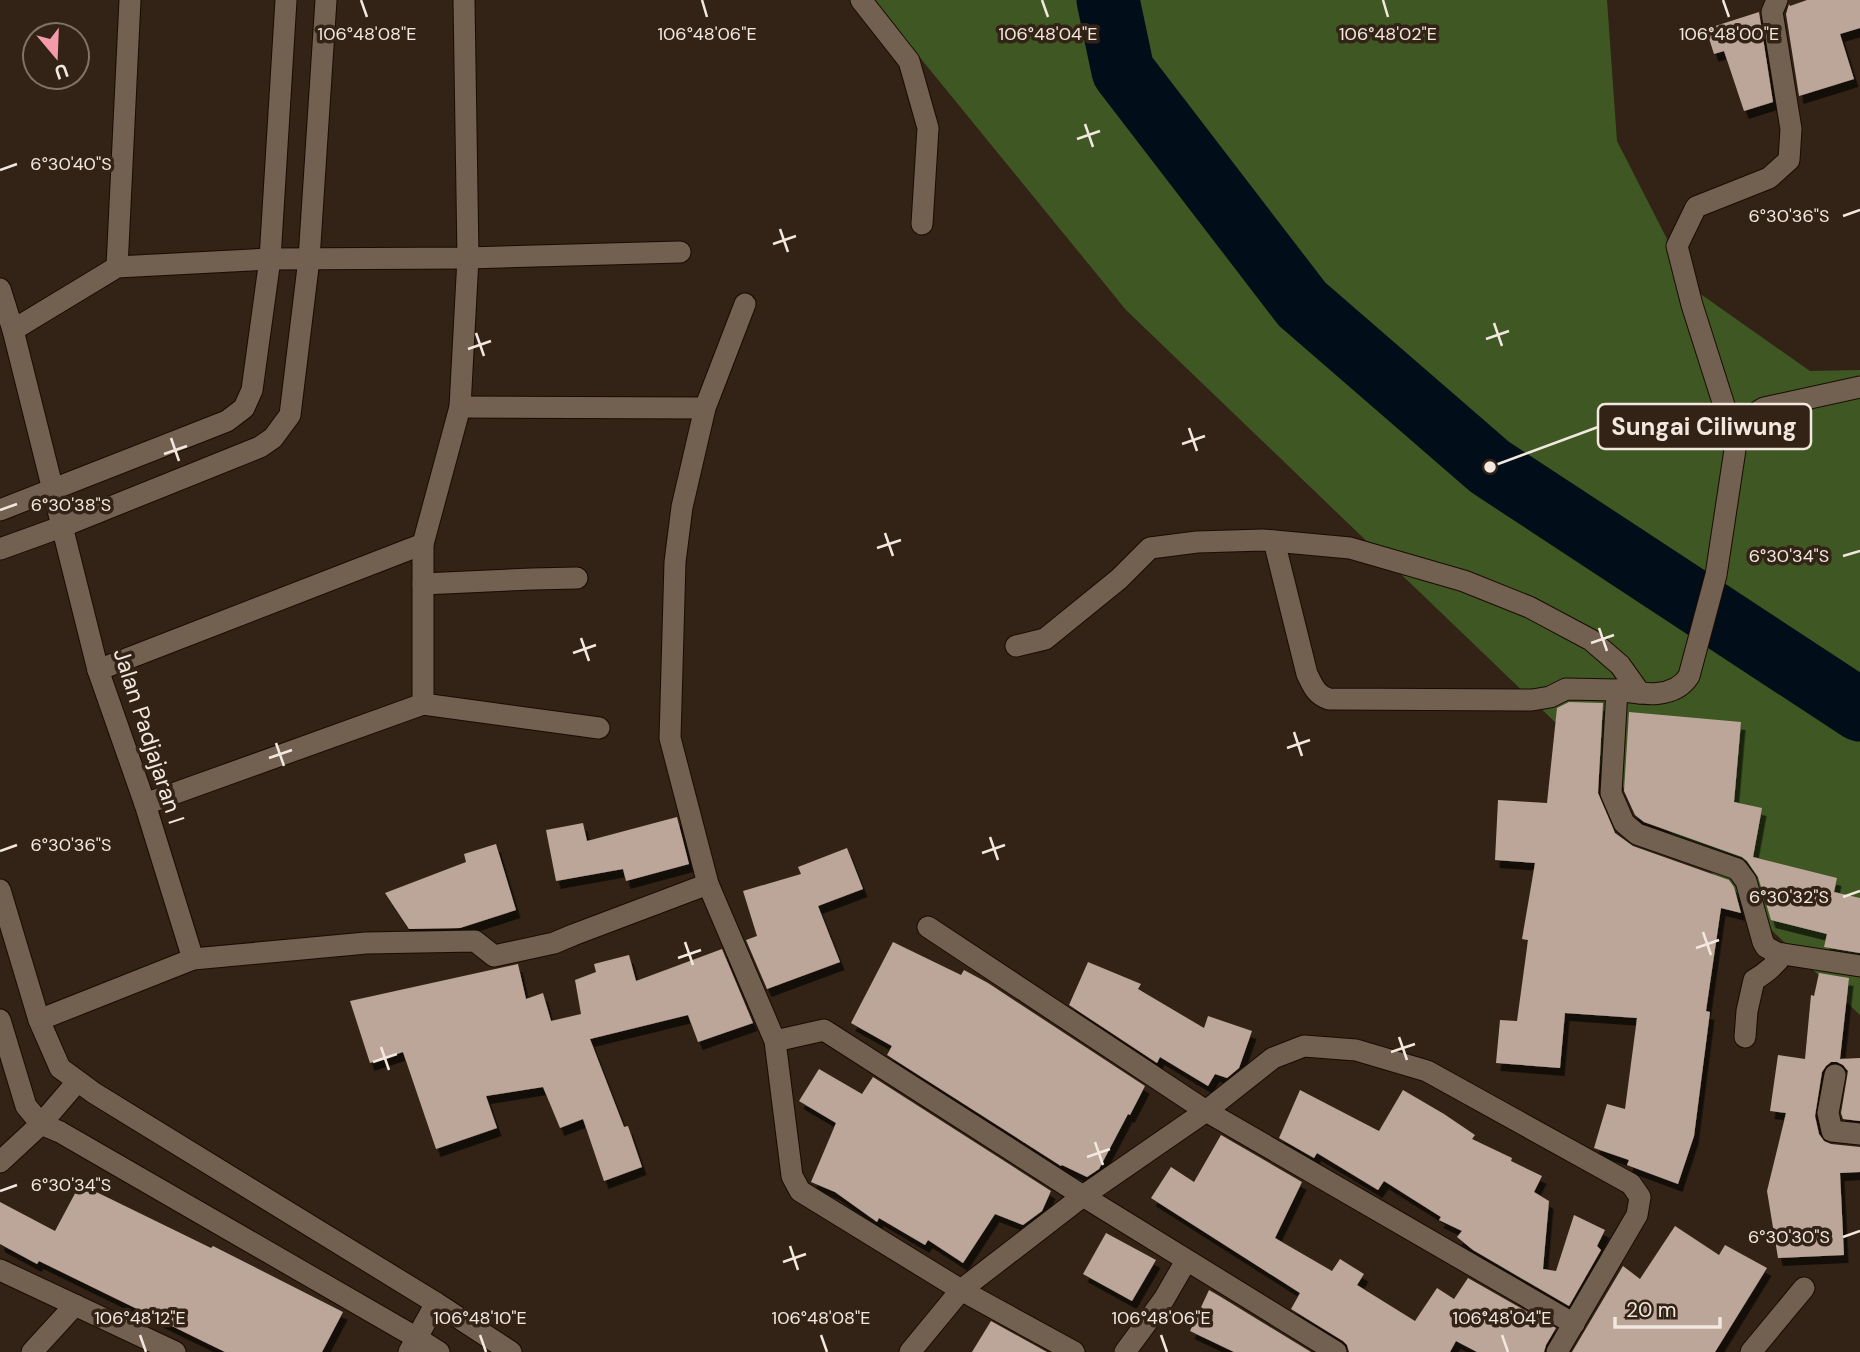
<svg xmlns="http://www.w3.org/2000/svg" width="1860" height="1352" font-family="'DM Sans',sans-serif">
<defs>
<filter id="shadow"><feDropShadow dx="4.5" dy="8" stdDeviation="0" flood-color="#0009"/></filter>
</defs>
<rect width="100%" height="100%" fill="#322316"/>
<path fill="#3f5722" d="M873,0H1607L1617,141L1692,288L1810,371L1860,370V1015L1126,310Z"/>
<g fill="none" stroke-linecap="round" stroke-linejoin="round">
<path stroke="#010d18" stroke-width="63" d="M1108,0L1123,71L1302,304L1490,467L1860,710"/>
</g>
<g fill="#bca599" filter="url(#shadow)">
<path d="M1807,0H1860V28L1840,34L1854,79L1799,96L1786,14L1789,4L1790,6Z"/>
<path d="M1759,12L1773,102L1744,111L1724,51L1714,54L1706,29Z"/>
<path d="M1569,702L1603,703L1598,793L1615,833L1633,846L1729,880L1734,887L1741,913L1721,908L1706,1011L1710,1012L1694,1136L1678,1184L1627,1165L1629,1160L1594,1148L1607,1104L1625,1109L1637,1018L1565,1013L1560,1068L1496,1063L1500,1020L1517,1021L1528,940L1522,939L1535,863L1495,860L1498,800L1547,803L1557,708Z"/>
<path d="M1629,712L1741,722L1734,802L1762,808L1753,857L1837,878L1834,892L1860,898V953L1824,947L1827,934L1771,920L1758,877L1747,861L1742,857L1644,822L1635,815L1624,791Z"/>
<path d="M677,817L689,864L626,881L623,869L556,881L546,830L583,823L587,841Z"/>
<path d="M496,844L516,910L460,928L409,929L385,893L466,862L464,854Z"/>
<path d="M847,848L863,889L818,906L840,962L767,989L746,940L757,936L743,891L801,874L798,867Z"/>
<path d="M893,942L961,975L964,970L988,983L1145,1086L1130,1115L1128,1114L1099,1169L1087,1177L1062,1165L1061,1166L887,1055L892,1046L851,1023Z"/>
<path d="M722,949L753,1023L698,1042L688,1015L590,1039L624,1127L628,1126L642,1167L604,1181L583,1119L560,1128L543,1087L486,1096L497,1128L436,1149L403,1052L370,1063L350,1001L518,964L526,999L543,993L551,1021L581,1014L575,980L596,972L594,964L629,955L636,981Z"/>
<path d="M1088,962L1141,984L1138,989L1204,1028L1208,1016L1252,1031L1239,1068L1227,1078L1215,1074L1208,1086L1160,1057L1157,1063L1069,1005Z"/>
<path d="M1819,973L1849,978L1840,1059L1860,1058V1121L1843,1119L1841,1113L1848,1071L1843,1065L1837,1062H1831L1826,1066L1822,1072L1815,1116L1819,1134L1824,1141L1831,1144L1860,1147V1172L1840,1173L1844,1255L1778,1258L1767,1191L1786,1113L1770,1111L1778,1055L1805,1059L1811,995L1814,996Z"/>
<path d="M819,1069L862,1094L873,1077L1051,1191L1042,1211L1023,1225L995,1214L963,1263L928,1240L925,1245L879,1218L877,1222L835,1192L811,1182L836,1123L799,1101Z"/>
<path d="M1300,1090L1379,1131L1403,1090L1444,1114L1475,1135L1472,1139L1512,1158L1511,1161L1542,1176L1534,1192L1549,1201L1543,1269L1556,1271L1574,1215L1605,1230L1597,1246L1601,1250L1569,1306L1473,1250L1457,1237L1462,1231L1439,1220L1441,1217L1384,1181L1378,1190L1317,1153L1314,1158L1279,1138Z"/>
<path d="M1221,1135L1302,1182L1275,1238L1332,1271L1340,1259L1364,1274L1357,1285L1415,1321L1437,1288L1454,1299L1468,1278L1556,1328L1546,1345L1544,1352H1477L1456,1341L1450,1352H1349L1347,1345L1343,1341L1291,1309L1300,1293L1151,1198L1171,1167L1194,1182Z"/>
<path d="M80,1184L211,1248L213,1246L343,1312L322,1352H225L39,1261L37,1264L0,1244V1202L55,1231Z"/>
<path d="M1675,1226L1719,1255L1725,1245L1767,1268L1715,1352H1572L1623,1266L1640,1279Z"/>
<path d="M1106,1233L1156,1260L1132,1301L1083,1274Z"/>
<path d="M1209,1290L1221,1297L1311,1352H1234L1190,1331Z"/>
<path d="M991,1321L1047,1352H972Z"/>
</g>
<g fill="none" stroke-linecap="round" stroke-linejoin="round">
<defs>
<g id="minor">
<path d="M861,0L909,61L928,128L922,224"/>
<path d="M117,267L130,0"/>
<path d="M0,289L13,330L98,670L145,804L193,959"/>
<path d="M13,330L117,267L270,259L468,258L680,252"/>
<path d="M1860,387L1764,408C1749,416 1743,427 1736,443L1716,575L1689,676C1674,700 1641,694 1617,690L1611,793L1624,823L1637,834L1737,869L1746,881L1763,942L1766,947L1777,953L1860,966"/>
<path d="M460,407L705,408"/>
<path d="M1736,443L1692,305L1677,246L1696,207L1769,178L1789,160L1791,129L1772,12L1777,0"/>
<path d="M0,510L227,421L244,408L252,390L270,259L286,0"/>
<path d="M1274,541L1307,674C1313,686 1316,695 1329,699L1532,700L1550,697L1566,689L1617,690"/>
<path d="M0,549L61,527L260,447L273,438L290,415L309,259L326,0"/>
<path d="M423,584L532,579L577,578"/>
<path d="M1016,646L1045,639L1119,579L1150,548L1197,542L1263,540L1350,548L1464,581L1529,607L1591,640L1620,665L1640,693"/>
<path d="M98,670L423,544"/>
<path d="M423,704V544L460,407L468,258L464,0"/>
<path d="M145,804L423,704L599,728"/>
<path d="M708,884L670,738L675,562L682,507L705,408L745,304"/>
<path d="M0,890L39,1020L60,1068L94,1093L436,1303L511,1352"/>
<path d="M928,927L1206,1111L1574,1324"/>
<path d="M0,1020L26,1106L41,1124L60,1132L417,1338L439,1352"/>
<path d="M39,1020L193,959L366,943L475,941L494,956L554,943L573,935L708,884L775,1041L792,1176L800,1191L961,1290L1074,1352"/>
<path d="M1745,1037L1747,1011L1754,980C1766,973 1775,966 1783,954"/>
<path d="M775,1041L824,1030L1083,1196L1336,1352"/>
<path d="M1835,1075L1828,1113L1832,1131L1860,1134"/>
<path d="M0,1162L41,1124L77,1082"/>
<path d="M0,1270L175,1352"/>
<path d="M32,1352L75,1305"/>
<path d="M409,1352L436,1303"/>
<path d="M910,1352L961,1290L1083,1196L1206,1111L1273,1058L1304,1046L1356,1050L1427,1071L1631,1184L1640,1197L1637,1215L1557,1352"/>
<path d="M1125,1352L1164,1299L1186,1261"/>
<path d="M1751,1352L1804,1288"/>
</g>
</defs>
<use href="#minor" stroke="#190c02" stroke-width="23"/>
<use href="#minor" stroke="#726051" stroke-width="21"/>
</g>
<path fill="none" stroke="#f2e8df" stroke-width="2.5" d="M361,0L367,17M702,0L707,17M1042,0L1048,17M1383,0L1388,17M1723,0L1729,17M1085,124L1093,147M1077,139L1100,131M0,170L17,164M1843,216L1860,210M780,229L788,252M773,244L796,236M1494,323L1502,346M476,333L484,356M1486,339L1509,331M468,349L491,341M1189,428L1197,451M171,438L179,461M1182,444L1205,436M164,454L187,446M0,510L17,504M885,533L893,556M877,548L901,540M1843,556L1860,551M1599,628L1607,651M581,638L589,661M1591,643L1614,635M573,653L596,645M1294,732L1302,756M276,743L284,766M1287,748L1310,740M269,758L292,750M990,837L998,860M0,851L17,845M982,853L1005,845M1843,897L1860,891M1703,932L1711,955M685,942L693,965M1696,948L1719,940M678,958L701,950M1399,1037L1407,1060M381,1047L389,1070M1391,1052L1415,1044M373,1062L397,1054M1095,1142L1103,1165M1087,1157L1110,1149M0,1191L17,1185M1843,1237L1860,1231M790,1246L798,1270M783,1262L806,1254M140,1335L146,1352M480,1335L486,1352M821,1335L827,1352M1161,1335L1167,1352M1502,1335L1508,1352"/>
<g text-anchor="middle" dominant-baseline="central" stroke-width="7" stroke-linejoin="round" paint-order="stroke">
<g font-size="23" fill="#f2e8df" stroke="#322316">
<text transform="translate(149 736) rotate(72)">Jalan Padjajaran I</text>
</g>
</g>
<g font-size="18" text-anchor="middle" fill="#f2e8df" stroke="#322316" stroke-width="7" stroke-linejoin="round" paint-order="stroke">
<text x="367" y="40">106°48'08"E</text>
<text x="707" y="40">106°48'06"E</text>
<text x="1048" y="40">106°48'04"E</text>
<text x="1388" y="40">106°48'02"E</text>
<text x="1729" y="40">106°48'00"E</text>
<text x="71" y="170">6°30'40"S</text>
<text x="1789" y="222">6°30'36"S</text>
<text x="71" y="511">6°30'38"S</text>
<text x="1789" y="562">6°30'34"S</text>
<text x="71" y="851">6°30'36"S</text>
<text x="1789" y="903">6°30'32"S</text>
<text x="71" y="1191">6°30'34"S</text>
<text x="1789" y="1243">6°30'30"S</text>
<text x="140" y="1324">106°48'12"E</text>
<text x="480" y="1324">106°48'10"E</text>
<text x="821" y="1324">106°48'08"E</text>
<text x="1161" y="1324">106°48'06"E</text>
<text x="1502" y="1324">106°48'04"E</text>
</g>
<path fill="none" stroke="#f2e8df" stroke-width="2.5" d="M1490 467L1598 427"/>
<circle fill="#f2e8df" stroke="#322316" stroke-width="2.5" cx="1490" cy="467" r="7"/>
<rect fill="#322316" stroke="#f2e8df" stroke-width="2.5" x="1598" y="404" width="213" height="45" rx="7"/>
<g font-size="24" text-anchor="middle" font-weight="bold" fill="#f2e8df">
<text x="1704" y="435">Sungai Ciliwung</text>
</g>
<g transform="translate(56 56) rotate(161)"><circle r="33" fill="#322316" stroke="#7f7266" stroke-width="2"/>
<path d="M0-5L12 26L0 18L-12 26Z" fill="#f39aab"/>
<text y="-10" font-size="19" font-weight="bold" text-anchor="middle" fill="#f2e8df">U</text>
</g>
<path d="M1615 1317v10h105v-10" fill="none" stroke="#f2e8df" stroke-width="3.5"/>
<text x="1626" y="1317" font-size="21" fill="#f2e8df" stroke="#322316" stroke-width="5" paint-order="stroke">20 m</text>
</svg>
